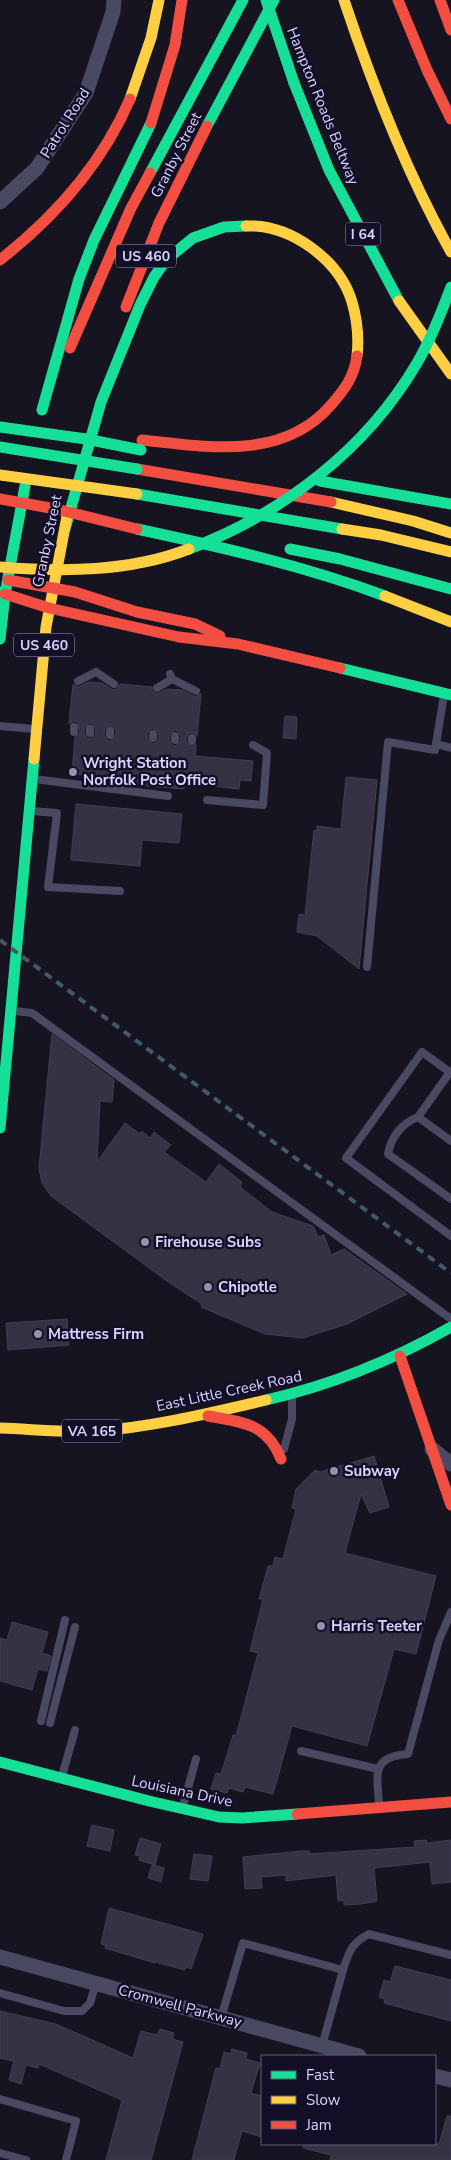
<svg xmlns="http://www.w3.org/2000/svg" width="451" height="2160" font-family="'Nunito Sans',sans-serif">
<rect width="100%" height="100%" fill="#161421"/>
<g fill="#343243" stroke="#433f54" fill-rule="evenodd">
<path d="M89,682L102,683L113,690L117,689L120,684L152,687V691L157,694L167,689L182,690L196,697L201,693L197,736L194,733H189L186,738L187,743L192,747L196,744L195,756L253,761L251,781L240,780L239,789L212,786V777L185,775L184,789L126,784L127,778L72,774L75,737L80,732L77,722L74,721L69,724L73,684L78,687ZM88,724H92L96,729L95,735L90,739L87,738L84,733L85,727ZM108,726H112L116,731L115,737L110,741L107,740L104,735L105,729ZM153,728L158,732L159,738L156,743L153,744L148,740L147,734L150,729ZM175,730L178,731L181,736L180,742L175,746L172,745L169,740L170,734Z"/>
<path d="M285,716L297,717L296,739L283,738Z"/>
<path d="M346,777L377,780L359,969L317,936L297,932L299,914L305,915L314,830L317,831V826L341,829Z"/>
<path d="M76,804L182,814L179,843L142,840L140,866L71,860Z"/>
<path d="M52,1034L114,1080L112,1102L100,1101L97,1162L125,1123L140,1134L142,1131L150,1138L154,1132L171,1145L164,1152L206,1182L219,1164L242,1182L240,1187L272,1212L313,1226L318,1237L324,1235L331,1255L344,1249L407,1294L347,1324L303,1338L265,1334L201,1307L202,1304L171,1284L51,1196L42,1183L39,1168Z"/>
<path d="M67,1319L69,1345L8,1350L6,1323Z"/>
<path d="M374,1456L389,1507L370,1513L361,1494L345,1553L436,1576L416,1654L394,1649L367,1746L292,1726L273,1794L245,1787L243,1792L229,1788L227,1793L211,1789L216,1773L221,1774L233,1735L236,1736L258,1653L250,1651L263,1599H259L268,1566H273L275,1557L283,1559L296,1509L292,1508L296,1489L315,1470L320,1472Z"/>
<path d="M12,1622L48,1632L42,1653L51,1656L47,1671L38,1669L32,1690L0,1681V1638L7,1640Z"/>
<path d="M92,1825L114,1830L110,1851L87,1846Z"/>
<path d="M140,1838L161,1844L155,1865L139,1860L140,1856L135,1855Z"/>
<path d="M426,1840L427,1843L451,1840V1882L432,1884L430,1862L374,1868L377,1901L361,1904L344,1905V1900L338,1901L336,1875L286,1881V1875L261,1877L262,1888L245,1889L243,1857L301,1851H309V1854L415,1847L414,1841Z"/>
<path d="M194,1854L212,1856L208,1881L190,1879Z"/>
<path d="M152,1865L164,1868L161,1882L148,1878Z"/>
<path d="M109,1908L203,1934L191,1969L186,1967L185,1970L155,1962V1963L105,1948L106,1945L101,1944Z"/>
<path d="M395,1966L451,1980V2021L384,2003L385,1999L379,1997L384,1980L390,1982Z"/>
<path d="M0,2011L56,2024L133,2058L141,2031L157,2035L160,2029L174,2033L172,2039L183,2042L151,2160H106L122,2100L39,2064L38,2068L26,2065L21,2084L9,2080L14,2061L0,2058Z"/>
<path d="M232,2049L247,2053L246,2059L260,2063L251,2093L262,2096V2137L242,2131L234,2160H192L216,2068L220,2069L224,2052L231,2054Z"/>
<path d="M447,2116H451V2160H330L331,2155L303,2148L304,2144H439Z"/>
</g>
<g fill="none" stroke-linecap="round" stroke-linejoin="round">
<g stroke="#4a4962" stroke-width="8">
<path d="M96,672L114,684"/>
<path d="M172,679L196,691"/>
<path d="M78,681L96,672"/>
<path d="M157,688L172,679L170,674"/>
<path d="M0,726L34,729"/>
<path d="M110,731V735"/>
<path d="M74,732V727"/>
<path d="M90,733V729"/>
<path d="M153,734V738"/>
<path d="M175,740V736"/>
<path d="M192,741V738"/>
<path d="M436,744L451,748"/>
<path d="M34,779L168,796"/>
<path d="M207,800L263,805L267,753L253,745"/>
<path d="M32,811L57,813L48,887L120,891"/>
<path d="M367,967L388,742L435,750L444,695"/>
<path d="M14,1011L32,1013L451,1319"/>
<path d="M451,1073L422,1052L346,1158L451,1236"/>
<path d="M418,1117L450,1072"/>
<path d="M451,1141L418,1117C402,1123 391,1137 388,1154L451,1199"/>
<path d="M284,1449L292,1419V1397"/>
<path d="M41,1721L65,1620"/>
<path d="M50,1723L75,1627"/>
<path d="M301,1751L378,1769"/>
<path d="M62,1776L75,1730"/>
<path d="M183,1806L196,1759"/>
<path d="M379,1807C378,1776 369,1757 408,1754L439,1640L451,1612"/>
<path d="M0,1993L64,2011H82L90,2003L96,1983"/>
<path d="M221,2018L243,1943L343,1970C349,1952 351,1943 369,1934L451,1955"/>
<path d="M322,2046L343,1970"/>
<path d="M0,2099L76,2121L66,2160"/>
<path d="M0,2153L26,2160"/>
</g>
<g stroke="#4a4962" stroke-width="15">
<path d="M0,202L37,168L86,93L113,12L114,0"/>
<path d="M432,1449L451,1464"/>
<path d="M0,1957L359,2056"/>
<path d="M435,2076L451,2080"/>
</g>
<g stroke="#16e098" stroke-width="11">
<path d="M294,83L329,170L399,301"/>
<path d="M207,126L274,0"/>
<path d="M150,173L243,0"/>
<path d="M42,410L79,279L94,240L151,123"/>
<path d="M320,481L451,504"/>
<path d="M137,494L342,529"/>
<path d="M65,529L101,402L140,305L154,277L166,260L193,238L224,227L246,226"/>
<path d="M137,529C221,547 305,566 385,596"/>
<path d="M290,549L340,559L451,589"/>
<path d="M0,592L5,594"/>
<path d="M0,617L2,619"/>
<path d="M0,639L5,594L25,486"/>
<path d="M340,668L451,695"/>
<path d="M0,1128L34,759"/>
<path d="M266,1400C332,1385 393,1360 451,1327"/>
<path d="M0,1762L149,1801L219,1817L242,1818L297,1814"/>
</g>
<g stroke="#ffcf43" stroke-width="11">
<path d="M344,0C373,87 406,172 451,252"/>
<path d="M130,99L151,38L159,0"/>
<path d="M246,226C290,224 339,259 352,302C357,319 359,338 357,356"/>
<path d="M399,301L451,374"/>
<path d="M331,502L413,521L451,533"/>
<path d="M342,529L381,535L451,552"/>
<path d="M385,596L451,622"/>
<path d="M34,759L46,627L68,511"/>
<path d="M0,1428C32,1429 64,1433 96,1431C153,1427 210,1413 266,1400"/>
</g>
<g stroke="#f24e42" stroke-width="11">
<path d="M398,0L427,70L451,119"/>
<path d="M440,0L451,30"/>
<path d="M151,123L175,45L182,0"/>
<path d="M0,260C56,216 102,164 130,99"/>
<path d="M126,307L159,223L207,126"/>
<path d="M70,348L131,208L150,173"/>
<path d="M142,440C207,447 283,461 331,405C345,389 354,377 357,356"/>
<path d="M137,469L331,502"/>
<path d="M8,580L75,592L137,612L195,624L220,636"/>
<path d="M5,594L49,608L179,637L238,644L340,668"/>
<path d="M400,1356L451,1505"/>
<path d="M208,1416C242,1422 267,1423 281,1459"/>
<path d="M297,1814L451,1802"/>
</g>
<path stroke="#43596b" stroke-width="4" stroke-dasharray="8 6" stroke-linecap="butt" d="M0,940L451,1273"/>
<g stroke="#16e098" stroke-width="11">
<path d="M266,0L294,83"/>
<path d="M0,427L86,439L141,450"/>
<path d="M0,447L137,469"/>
<path d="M189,549C282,514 366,450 417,363C431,339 441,313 451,287"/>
</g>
<g stroke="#ffcf43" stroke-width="11">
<path d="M0,475L137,494"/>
<path d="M0,567C63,572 129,572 189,549"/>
</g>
<path stroke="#f24e42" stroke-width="11" d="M0,499L56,509L137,529"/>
</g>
<g fill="#9591b1" stroke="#130f26" stroke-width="2">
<circle cx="73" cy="772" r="5"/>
<circle cx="145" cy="1242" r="5"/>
<circle cx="208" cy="1287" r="5"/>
<circle cx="38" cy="1334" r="5"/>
<circle cx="334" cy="1471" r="5"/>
<circle cx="321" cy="1626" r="5"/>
</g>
<g text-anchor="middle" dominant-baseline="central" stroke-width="5" stroke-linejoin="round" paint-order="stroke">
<g fill="#130f26" stroke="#9e99be" stroke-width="1">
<rect x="345.5" y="222.5" width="35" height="23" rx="4"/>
<rect x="116" y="244.5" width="60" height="23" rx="4"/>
<rect x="14" y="633.5" width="60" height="23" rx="4"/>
<rect x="62" y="1419.5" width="60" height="23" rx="4"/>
</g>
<g font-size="14" font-weight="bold" fill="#d9d4ff">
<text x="363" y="234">I 64</text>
<text x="146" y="256">US 460</text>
<text x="44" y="645">US 460</text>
<text x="92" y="1431">VA 165</text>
</g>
<g font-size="15" fill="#d9d4ff" stroke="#130f26">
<text transform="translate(323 106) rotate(68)">Hampton Roads Beltway</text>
<text transform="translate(65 123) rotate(-58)">Patrol Road</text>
<text transform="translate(176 155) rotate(-63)">Granby Street</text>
<text transform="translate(47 541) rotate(-78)">Granby Street</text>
<text transform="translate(229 1391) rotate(-12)">East Little Creek Road</text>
<text transform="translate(182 1791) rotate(12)">Louisiana Drive</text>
<text transform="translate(180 2006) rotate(15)">Cromwell Parkway</text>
</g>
<g font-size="15" font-weight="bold" fill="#d9d4ff" stroke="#130f26" text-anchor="start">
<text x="83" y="763">Wright Station<tspan x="83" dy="17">Norfolk Post Office</tspan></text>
<text x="155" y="1242">Firehouse Subs</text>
<text x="218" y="1287">Chipotle</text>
<text x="48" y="1334">Mattress Firm</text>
<text x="344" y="1471">Subway</text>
<text x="331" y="1626">Harris Teeter</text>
</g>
</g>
<rect x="261" y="2055" width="175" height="90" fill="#130f26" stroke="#625e7d"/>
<rect x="271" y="2071" width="25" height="8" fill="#16e098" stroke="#625e7d"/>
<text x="306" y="2080" font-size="15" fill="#d9d4ff">Fast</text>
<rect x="271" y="2096" width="25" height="8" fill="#ffcf43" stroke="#625e7d"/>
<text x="306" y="2105" font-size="15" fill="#d9d4ff">Slow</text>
<rect x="271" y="2121" width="25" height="8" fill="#f24e42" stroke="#625e7d"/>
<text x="306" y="2130" font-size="15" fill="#d9d4ff">Jam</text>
</svg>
